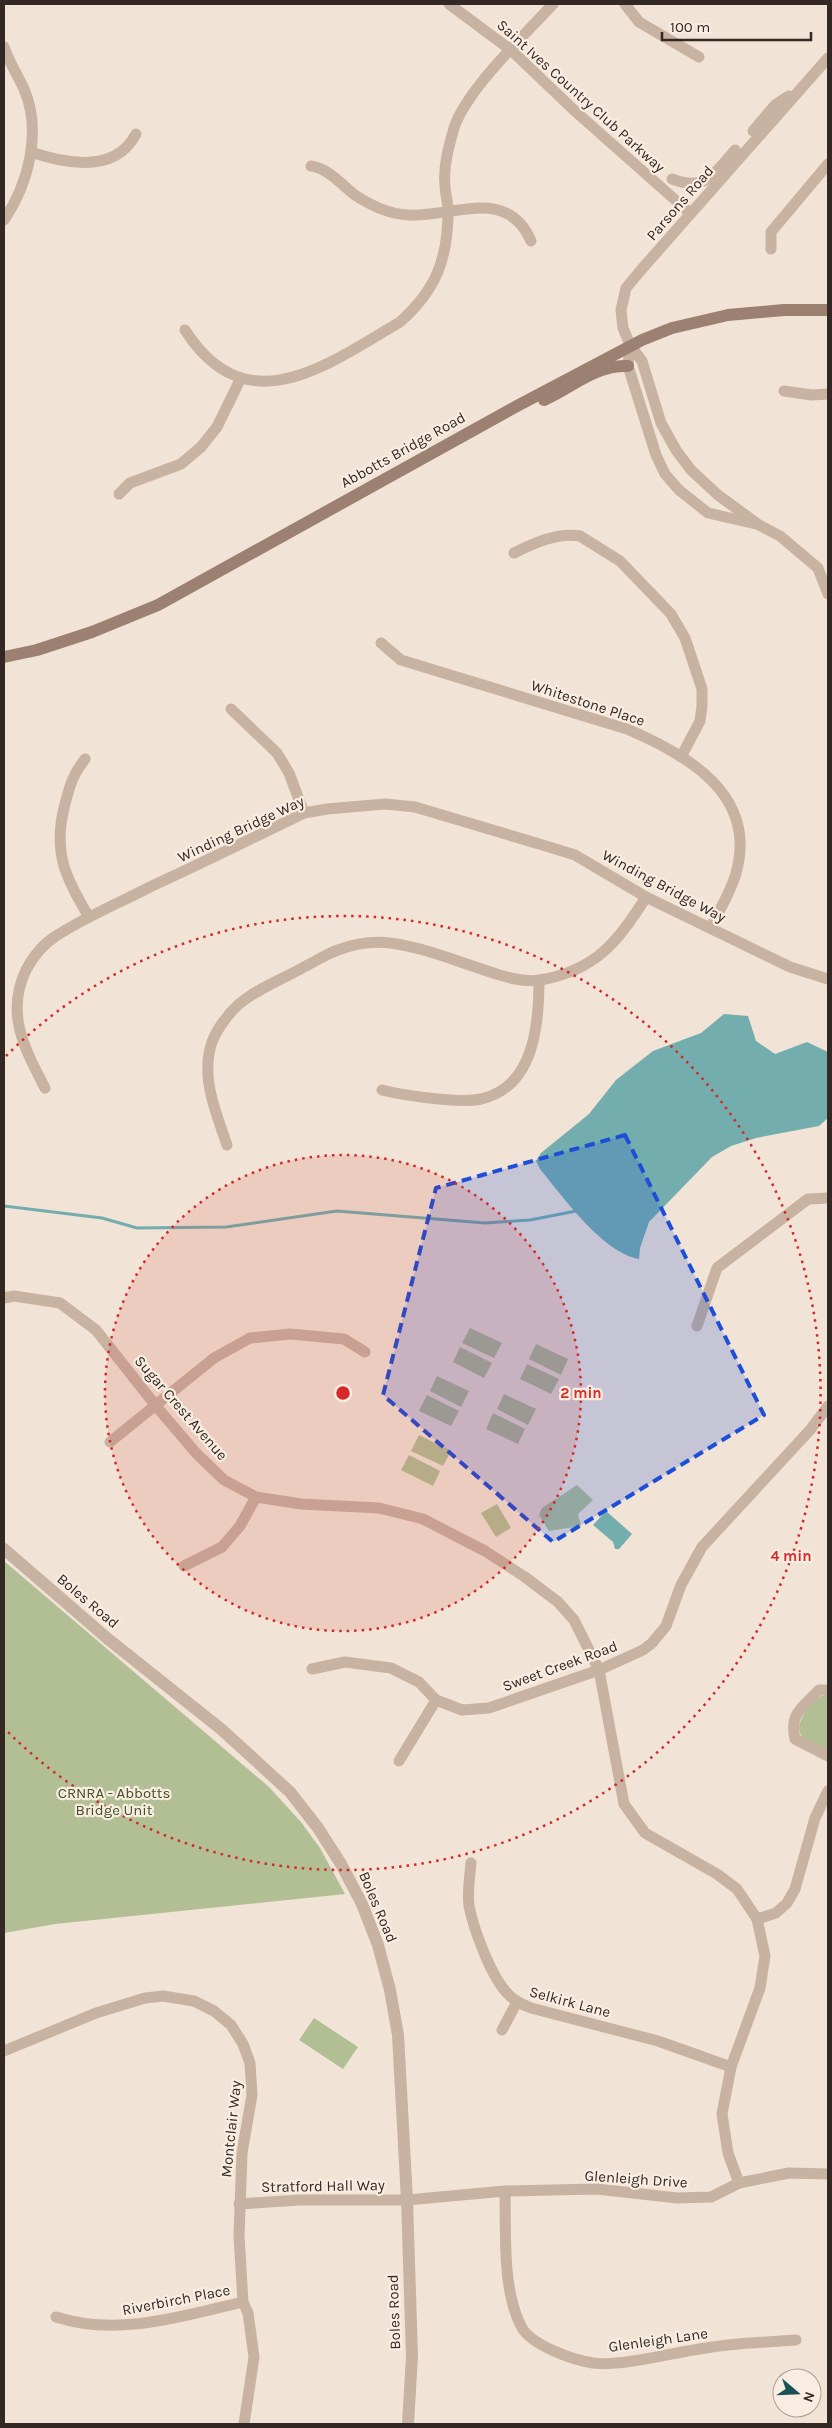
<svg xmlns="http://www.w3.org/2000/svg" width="832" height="2428" font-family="Karla,sans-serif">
<rect width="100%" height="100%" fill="#f1e3d5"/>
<g fill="#b2bf95">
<path d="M470,1328L502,1343L494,1358L462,1343Z"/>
<path d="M536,1344L568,1359L561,1375L529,1359Z"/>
<path d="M460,1347L492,1363L484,1378L453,1362Z"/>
<path d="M527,1364L559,1379L551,1394L520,1379Z"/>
<path d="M437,1376L469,1391L461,1407L430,1391Z"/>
<path d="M504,1394L536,1409L528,1425L497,1409Z"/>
<path d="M427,1395L459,1411L451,1426L419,1411Z"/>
<path d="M493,1413L525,1429L518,1444L486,1429Z"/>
<path d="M419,1435L451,1451L443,1466L411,1451Z"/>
<path d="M409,1455L440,1471L433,1486L401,1470Z"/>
<path d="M577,1485L593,1500L578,1514L581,1526L549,1531L539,1515L542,1508Z"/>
<path d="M497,1504L511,1528L496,1537L481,1513Z"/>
<path d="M4,1561L269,1787L301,1822L320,1848L345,1894L55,1924L4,1933Z"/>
<path d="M828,1694V1751C820,1747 805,1743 801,1735C793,1722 815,1695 828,1694Z"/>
<path d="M314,2018L358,2047L343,2069L299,2040Z"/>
</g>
<g fill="#74adae">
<path d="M724,1014L748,1016L756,1041L775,1054L807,1042L828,1052V1118L819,1126L756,1138L731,1146L712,1157L649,1222L640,1248L639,1259C603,1253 563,1197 540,1169L536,1161L541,1153L589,1114L616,1080L653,1051L701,1033Z"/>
<path d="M606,1511L632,1534L619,1549H615L613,1542L593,1525Z"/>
</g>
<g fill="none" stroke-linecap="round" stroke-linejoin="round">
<path stroke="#74adae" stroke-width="3" d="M4,1206L102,1218L137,1228L226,1227L337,1211L485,1223L530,1220L576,1211"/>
<g stroke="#c8b2a1" stroke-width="11">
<path d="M449,4L511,50L576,112L690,213"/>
<path d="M625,4L639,22L699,57"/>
<path d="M4,47C9,62 17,74 24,89C42,131 29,183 4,220"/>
<path d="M828,58L641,270L626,288L621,310L623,328L630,345L642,361L661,423L676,450L691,470L718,495L759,525L780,536L818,568L828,594"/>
<path d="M753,131L775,105L789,96"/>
<path d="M31,152C66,164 115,174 136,134"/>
<path d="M311,166C328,168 342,185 355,195C370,205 390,214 408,215C451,218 507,185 531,241"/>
<path d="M672,179C706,192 714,174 735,150"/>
<path d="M771,249V232L828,164"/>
<path d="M185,330C247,427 328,364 400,322C436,290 448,259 448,211C448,202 445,193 445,185C443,166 449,146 454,128C467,89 524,36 553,4"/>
<path d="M630,345L628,366L656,455L665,474L679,490L708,513L756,524"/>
<path d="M784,391L812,395L828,394"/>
<path d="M119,494L130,483L181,464L201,447L217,427L241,378"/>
<path d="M514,553C534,543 558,532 580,536L620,561L671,614L685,638L702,689V706L700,721L681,757"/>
<path d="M381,643L401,660L627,729C688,755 758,795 736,873C731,892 719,911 710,928"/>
<path d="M231,709L277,753L289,773L304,813"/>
<path d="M85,759C71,778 70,785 64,808C53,853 66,879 89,917"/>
<path d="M45,1088C25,1049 5,1014 26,970C33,957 43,944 56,936C85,917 119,903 150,887C202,863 253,838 304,813L327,809L385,804L415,807L546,846L575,855L646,897L790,967L828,979"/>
<path d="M382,1090C401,1095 419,1097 439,1099C452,1100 467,1102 481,1099C534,1087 539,1025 539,980"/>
<path d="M227,1145C216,1112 200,1077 212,1042C217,1029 228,1014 238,1005C256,989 283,979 304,967C315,962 326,954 338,950C354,944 373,941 390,943C421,947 451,959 481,969C500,975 520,983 540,980C595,971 619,941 646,897"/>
<path d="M4,1298L14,1296L60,1303L96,1330L156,1406L196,1453L224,1480L256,1497L301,1504L379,1508L423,1519L485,1551L525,1577L558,1602L574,1620L599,1670L624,1804L645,1833L717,1874L737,1889L757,1919L765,1956L760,1988L731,2067L722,2114L728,2153L739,2183"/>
<path d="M697,1326L717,1268L808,1199L828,1198"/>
<path d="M110,1442L214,1358L250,1338L290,1334L344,1339L365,1352"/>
<path d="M184,1566L222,1547L240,1526L256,1497"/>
<path d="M312,1669L345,1662L391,1668L419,1682L436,1700L462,1710L489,1708L599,1670L643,1650L652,1643L666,1626L681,1585L702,1547L810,1430L828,1406"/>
<path d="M828,1690H819C803,1707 789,1713 795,1739L828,1756"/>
<path d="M399,1761L436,1700"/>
<path d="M471,1863C470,1876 467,1893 469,1906C474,1930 491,1977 508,1994C514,2001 522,2004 531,2008L658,2041L731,2067"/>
<path d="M757,1919L776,1913L787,1903L795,1889L815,1818L828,1791"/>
<path d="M502,2030L517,2002"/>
<path d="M4,2051L96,2013L145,1998L163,1996L194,2001L214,2011L231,2025L243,2044L250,2063L252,2095L242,2153L239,2236L243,2302L248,2313L254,2357L244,2424"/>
<path d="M505,2191C506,2232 502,2289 521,2326C530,2345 573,2360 593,2363C621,2367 676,2352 706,2348C735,2343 766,2342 796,2340"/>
<path d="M239,2204L300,2200H407L505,2191L597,2189L677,2198L711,2197L739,2183L789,2173L828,2174"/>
<path d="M56,2317C118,2337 182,2316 243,2302"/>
</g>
<path stroke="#c8b2a1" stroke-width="12" d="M4,1549L108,1639L221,1729L290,1792L318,1828L341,1864L362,1904L378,1945L390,1990L398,2035L407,2200L412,2356L408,2424"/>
<g stroke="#9c8173" stroke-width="12">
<path d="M544,400C571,388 597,364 628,366"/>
<path d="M4,657L37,650L92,632L158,605L517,406L642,340L672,328L728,315L784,310H828"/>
</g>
</g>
<path fill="#1d4ed8" fill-opacity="0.2" stroke="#1d4ed8" stroke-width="4" stroke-dasharray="10 6" stroke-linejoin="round" d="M625,1135L764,1415L553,1542L383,1395L436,1188Z"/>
<circle cx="343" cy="1393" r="238" fill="#d62828" fill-opacity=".12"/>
<g fill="none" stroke="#d62828" stroke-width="2.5" stroke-dasharray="2.5 5">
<circle cx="343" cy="1393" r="238"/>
<path d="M6 1056A477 477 0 1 1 6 1730"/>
</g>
<g text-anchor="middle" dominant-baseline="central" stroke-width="4.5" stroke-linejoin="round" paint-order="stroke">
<g font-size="15" fill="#332824" stroke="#f9ede1">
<text transform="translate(581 96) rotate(42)">Saint Ives Country Club Parkway</text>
<text transform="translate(680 203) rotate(-49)">Parsons Road</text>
<text transform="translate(403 450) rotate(-29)">Abbotts Bridge Road</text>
<text transform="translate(588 703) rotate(18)">Whitestone Place</text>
<text transform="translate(241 829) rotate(-25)">Winding Bridge Way</text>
<text transform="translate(664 886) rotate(28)">Winding Bridge Way</text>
<text transform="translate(181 1408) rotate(49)">Sugar Crest Avenue</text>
<text transform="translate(88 1601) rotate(40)">Boles Road</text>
<text transform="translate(560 1666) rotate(-20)">Sweet Creek Road</text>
<text transform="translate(378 1907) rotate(67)">Boles Road</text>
<text transform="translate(570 2002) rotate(15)">Selkirk Lane</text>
<text transform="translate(231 2129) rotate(-84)">Montclair Way</text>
<text transform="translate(636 2179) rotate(4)">Glenleigh Drive</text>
<text transform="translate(323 2186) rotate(-1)">Stratford Hall Way</text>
<text transform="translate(176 2300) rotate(-11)">Riverbirch Place</text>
<text transform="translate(394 2312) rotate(-92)">Boles Road</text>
<text transform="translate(658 2340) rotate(-8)">Glenleigh Lane</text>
</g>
<g font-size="15" fill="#435128" stroke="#f9ede1">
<text x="114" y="1793">CRNRA - Abbotts<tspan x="114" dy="17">Bridge Unit</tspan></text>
</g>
</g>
<circle cx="343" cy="1393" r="8" fill="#d62828" stroke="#f9ede1" stroke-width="2.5"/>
<g font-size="15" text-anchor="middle" font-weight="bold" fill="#d62828" stroke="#f9ede1" stroke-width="4.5" stroke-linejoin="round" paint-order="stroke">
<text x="581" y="1398">2 min</text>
<text x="791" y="1561">4 min</text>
</g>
<rect width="832" height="2428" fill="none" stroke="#332824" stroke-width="10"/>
<g transform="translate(797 2393) rotate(109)"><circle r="24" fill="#f9ede1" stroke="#aa9e95"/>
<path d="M0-4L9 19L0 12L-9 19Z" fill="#195254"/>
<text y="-8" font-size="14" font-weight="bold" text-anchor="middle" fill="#332824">N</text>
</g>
<path d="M662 32v8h149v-8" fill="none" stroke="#332824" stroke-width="2.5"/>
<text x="670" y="32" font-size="15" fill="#332824" stroke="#f9ede1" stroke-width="4" paint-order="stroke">100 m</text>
</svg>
